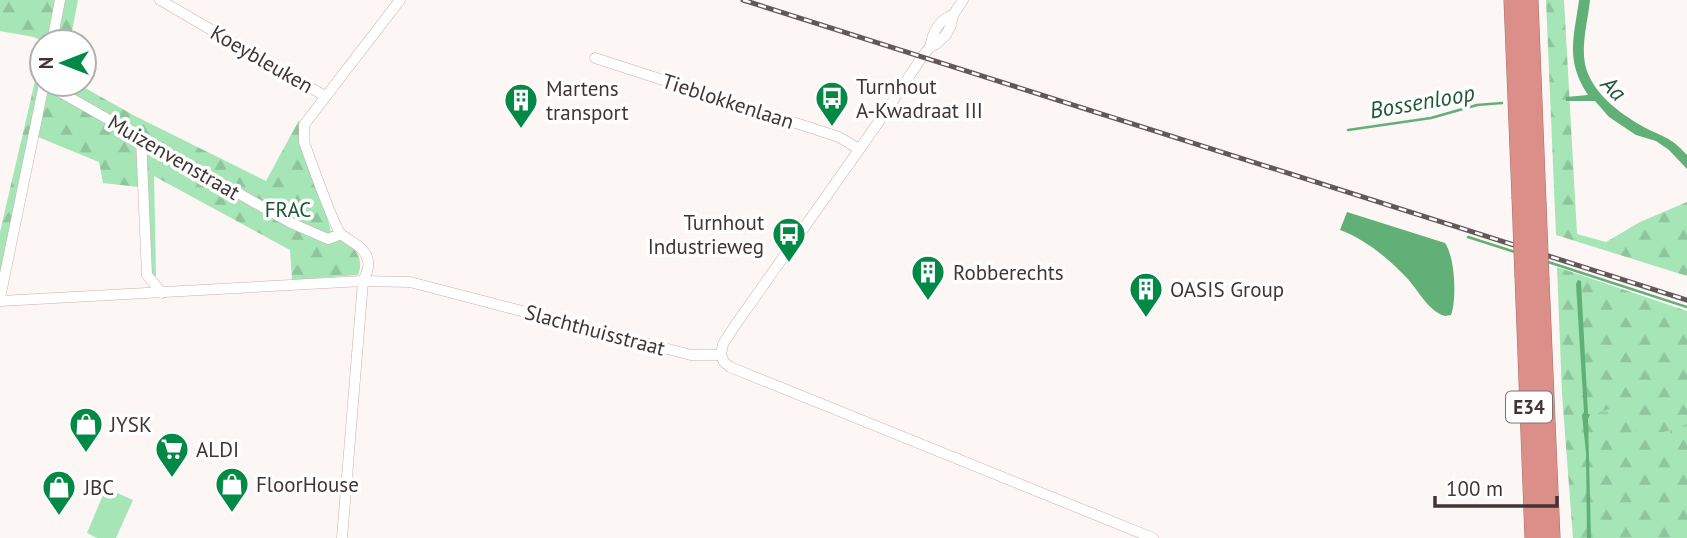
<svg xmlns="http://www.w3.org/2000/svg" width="1687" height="538" font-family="'PT Sans',sans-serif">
<defs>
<pattern id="forest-firs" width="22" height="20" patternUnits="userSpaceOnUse" patternTransform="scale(1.75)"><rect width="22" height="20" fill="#a5e5b6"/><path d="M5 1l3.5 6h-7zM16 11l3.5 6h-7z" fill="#8fc59d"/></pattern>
<pattern id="wetland-marsh" width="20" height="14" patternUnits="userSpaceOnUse" patternTransform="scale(1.75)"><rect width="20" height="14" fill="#a5e5b6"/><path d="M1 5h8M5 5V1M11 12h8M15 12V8" fill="none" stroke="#8fc59d"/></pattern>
</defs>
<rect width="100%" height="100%" fill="#fcf6f5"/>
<path fill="#a5e5b6" d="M106,488L133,500L116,538H97L87,533Z"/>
<g fill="url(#forest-firs)">
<path d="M0,0H78L70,42H44L34,37L0,31Z"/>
<path d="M1546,0H1564L1577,234L1606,242L1640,222L1687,202V276L1556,235Z"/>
<path d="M42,51V84H78L135,116L266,181L299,120L331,231L337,230C350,245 366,255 358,275L292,280L290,250L154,176L156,276H145L139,187L103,183L99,162L33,135L0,281V232Z"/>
<path d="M1557,267L1687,311V538H1573L1562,394Z"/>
</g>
<path fill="url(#wetland-marsh)" d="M1612,408L1647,433L1664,432L1687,424V430L1649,438L1635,430L1617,415L1603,419L1597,418L1598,413Z"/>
<g fill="#60b078">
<path d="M1579,0H1590C1588,20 1581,44 1585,64C1591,92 1619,113 1642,126C1662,137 1670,136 1687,155V169L1669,150L1656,141L1636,135L1609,117L1595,101H1566V97L1588,95C1565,60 1574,38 1579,0Z"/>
<path d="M1347,212L1445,243C1455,257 1457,299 1451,315L1445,316C1428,311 1419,291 1407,278C1389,259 1365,239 1340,230Z"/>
<path d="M1578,280L1581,281L1588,414H1590L1588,419L1591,538H1587L1586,453L1582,415L1584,412L1576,284Z"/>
</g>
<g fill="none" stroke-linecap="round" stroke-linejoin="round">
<g stroke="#60b078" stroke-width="2.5">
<path d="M1348,130L1431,118L1477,105L1502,103"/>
<path d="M1468,237L1515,252"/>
<path d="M1545,261L1687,307"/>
</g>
<defs>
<g id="minor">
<path d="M160,0L325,96"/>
<path d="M52,42L60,0"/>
<path d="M930,47C933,32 938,20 953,15"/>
<path d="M595,58L839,137L859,149"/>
<path d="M46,84L291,223L328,239L341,234"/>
<path d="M141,138L147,275L162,293"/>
<path d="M0,298L44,84"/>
<path d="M0,301L363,281L410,282L691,355H721"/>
<path d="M721,355L724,362L730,367L1153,538"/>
<path d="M721,355L723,344L734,327L880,120L922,57L930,47L936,44L946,35L951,25L953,15L963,0"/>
<path d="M342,538L363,281C367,273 371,264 366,255C361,245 349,241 341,234C334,227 309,156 304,142V125L400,0"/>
</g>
<g id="motorway">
<path d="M1513,0L1521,197"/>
<path d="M1529,0L1537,203"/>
<path d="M1524,276L1534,538"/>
<path d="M1540,280L1551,538"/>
</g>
</defs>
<use href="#minor" stroke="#ccafac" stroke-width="11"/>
<use href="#motorway" stroke="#a6706b" stroke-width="19"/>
<use href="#minor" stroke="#fff" stroke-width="10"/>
<use href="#motorway" stroke="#dc8f88" stroke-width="18"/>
<defs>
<path id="rail" d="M743,0L1687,300"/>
</defs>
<use href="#rail" stroke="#635857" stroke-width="5"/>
<use href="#rail" stroke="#fff" stroke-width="2.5" stroke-dasharray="8" stroke-linecap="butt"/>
<defs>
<g id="motorway-bridge">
<path d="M1521,197L1524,276"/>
<path d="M1537,203L1540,280"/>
</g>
</defs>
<use href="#motorway-bridge" stroke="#a6706b" stroke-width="19" stroke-linecap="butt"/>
<use href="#motorway-bridge" stroke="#dc8f88" stroke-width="18"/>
</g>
<defs>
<symbol id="bus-pin" viewBox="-11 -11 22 30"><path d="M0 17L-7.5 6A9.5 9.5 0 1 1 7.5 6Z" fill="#038946" stroke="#fff"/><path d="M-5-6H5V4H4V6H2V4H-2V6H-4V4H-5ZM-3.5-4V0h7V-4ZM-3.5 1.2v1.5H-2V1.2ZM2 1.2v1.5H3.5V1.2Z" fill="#fff"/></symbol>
<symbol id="building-pin" viewBox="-11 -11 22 30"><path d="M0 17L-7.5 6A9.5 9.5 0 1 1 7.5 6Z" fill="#038946" stroke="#fff"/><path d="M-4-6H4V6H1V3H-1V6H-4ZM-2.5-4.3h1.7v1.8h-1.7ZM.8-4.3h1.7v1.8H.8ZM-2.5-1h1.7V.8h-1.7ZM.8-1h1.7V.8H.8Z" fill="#fff"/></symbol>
<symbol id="shop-pin" viewBox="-11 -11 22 30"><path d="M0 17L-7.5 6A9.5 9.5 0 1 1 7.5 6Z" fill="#038946" stroke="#fff"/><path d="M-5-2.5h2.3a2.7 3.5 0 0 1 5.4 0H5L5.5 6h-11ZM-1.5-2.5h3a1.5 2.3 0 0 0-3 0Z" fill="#fff"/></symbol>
<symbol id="supermarket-pin" viewBox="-11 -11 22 30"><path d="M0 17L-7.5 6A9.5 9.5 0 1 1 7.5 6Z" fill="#038946" stroke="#fff"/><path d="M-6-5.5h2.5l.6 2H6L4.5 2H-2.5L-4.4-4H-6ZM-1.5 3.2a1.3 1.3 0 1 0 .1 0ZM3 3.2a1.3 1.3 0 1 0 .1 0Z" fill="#fff"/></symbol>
</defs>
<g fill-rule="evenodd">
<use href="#bus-pin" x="813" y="79" width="38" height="52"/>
<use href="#building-pin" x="502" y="81" width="38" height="52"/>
<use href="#bus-pin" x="770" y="215" width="38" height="52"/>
<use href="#building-pin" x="909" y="253" width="38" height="52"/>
<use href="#building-pin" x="1127" y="270" width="38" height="52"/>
<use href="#shop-pin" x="67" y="405" width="38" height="52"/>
<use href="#supermarket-pin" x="153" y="430" width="38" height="52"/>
<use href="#shop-pin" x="213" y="465" width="38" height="52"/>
<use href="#shop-pin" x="40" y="468" width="38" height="52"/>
</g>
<g text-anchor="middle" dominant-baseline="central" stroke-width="7" stroke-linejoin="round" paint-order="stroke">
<rect fill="#fff" stroke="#7a7271" stroke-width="2" x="1506" y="391.5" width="46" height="31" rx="5"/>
<g font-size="19" font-weight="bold" fill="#413534">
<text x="1529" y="407">E34</text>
</g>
<g font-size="21" fill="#413534" stroke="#fff">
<text transform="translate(262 59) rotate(30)">Koeybleuken</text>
<text transform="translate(728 101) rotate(18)">Tieblokkenlaan</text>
<text transform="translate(174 157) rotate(30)">Muizenvenstraat</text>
<text transform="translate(595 330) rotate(15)">Slachthuisstraat</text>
</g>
<g font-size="21" fill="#413534" stroke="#fff" text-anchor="start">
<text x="856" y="86">Turnhout<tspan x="856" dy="24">A-Kwadraat III</tspan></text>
<text x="546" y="88">Martens<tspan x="546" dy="24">transport</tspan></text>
<text x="764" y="222" text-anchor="end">Turnhout<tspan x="764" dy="24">Industrieweg</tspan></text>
<text x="953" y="272">Robberechts</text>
<text x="1170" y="289">OASIS Group</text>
<text x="110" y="424">JYSK</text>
<text x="196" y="449">ALDI</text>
<text x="256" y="484">FloorHouse</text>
<text x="84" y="487">JBC</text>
</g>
<g font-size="21" fill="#1b5630" stroke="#fff">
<text x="288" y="209">FRAC</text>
</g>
<g font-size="23" font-style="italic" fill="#1e5833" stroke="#fff">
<text transform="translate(1614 88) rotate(45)">Aa</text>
<text transform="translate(1422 101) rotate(-10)">Bossenloop</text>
</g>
</g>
<g transform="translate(63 63) rotate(270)"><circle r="33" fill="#ffffff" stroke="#b3aeae" stroke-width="2"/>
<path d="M0-5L12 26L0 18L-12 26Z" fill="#038946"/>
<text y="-10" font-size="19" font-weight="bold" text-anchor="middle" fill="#413534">N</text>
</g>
<path d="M1435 496v10h122v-10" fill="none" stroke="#413534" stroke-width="3.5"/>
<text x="1446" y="496" font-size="21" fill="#413534" stroke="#ffffff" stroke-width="5" paint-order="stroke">100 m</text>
</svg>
